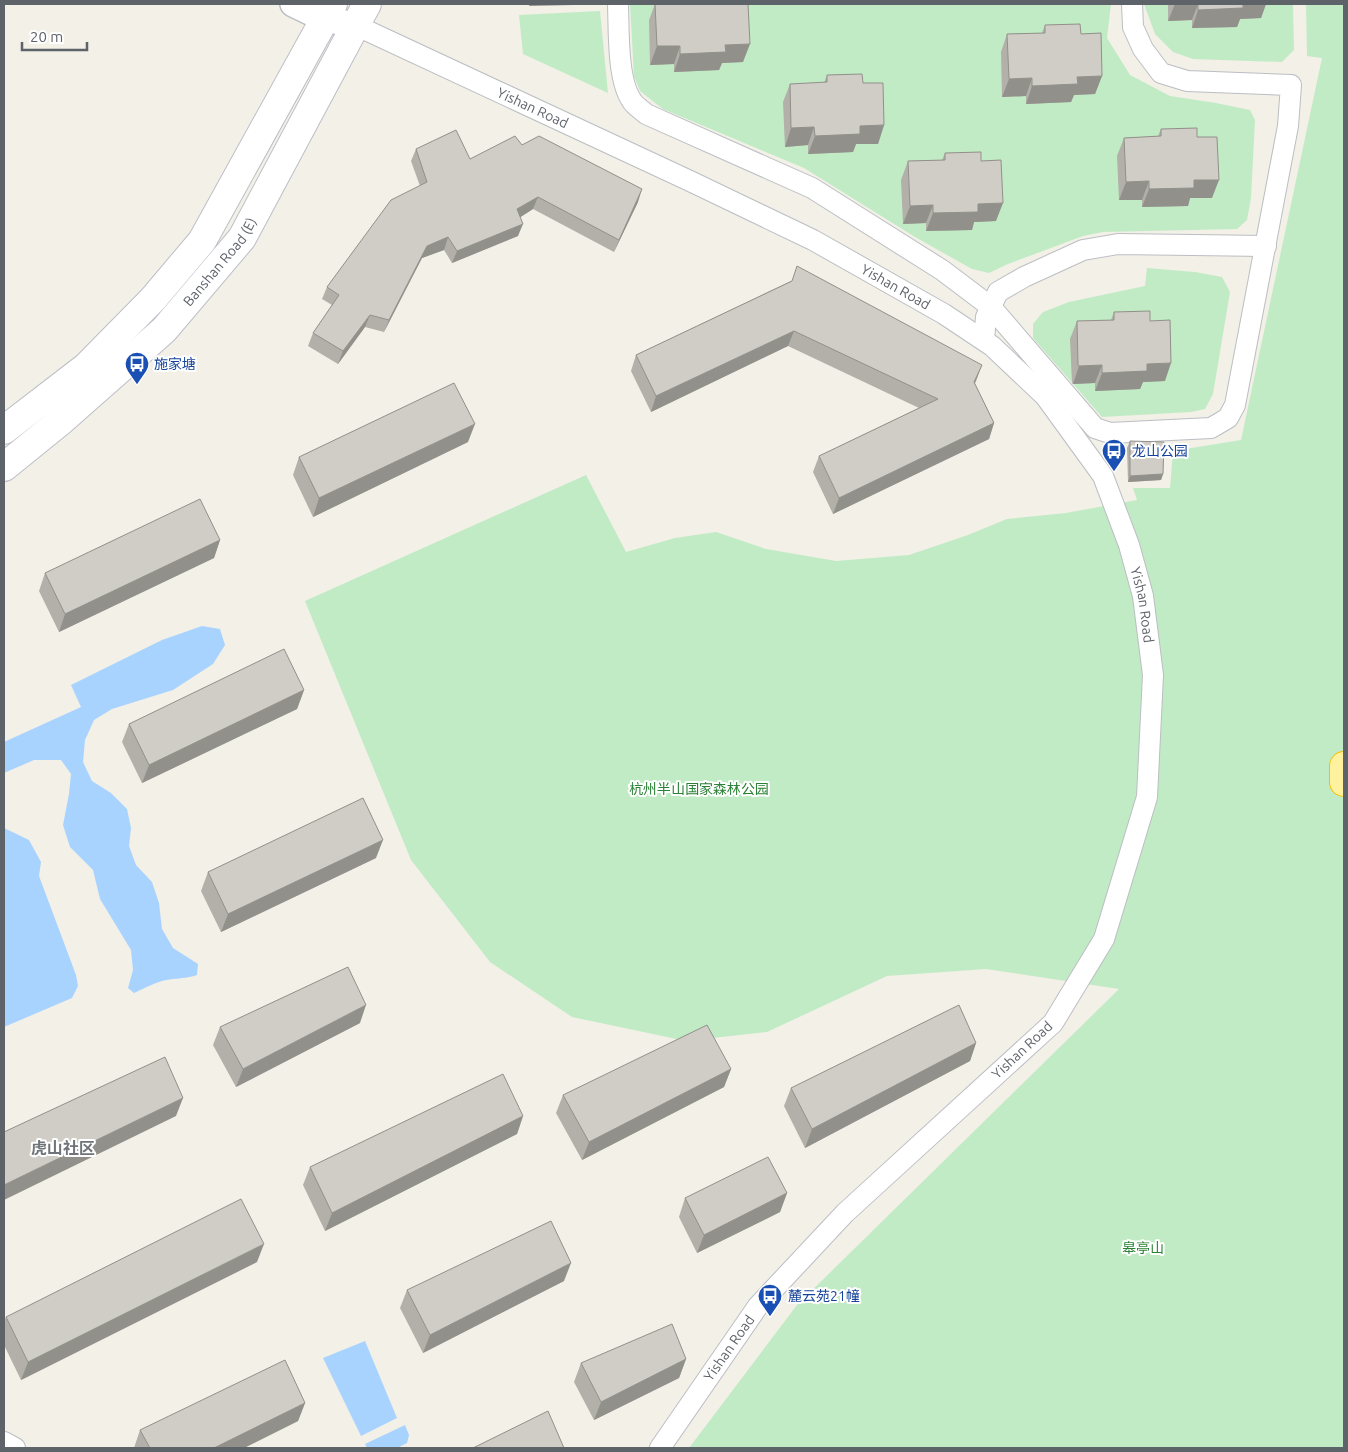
<svg xmlns="http://www.w3.org/2000/svg" width="1348" height="1452" font-family="Ubuntu,'Noto Sans SC',sans-serif">
<rect width="100%" height="100%" fill="#f2f0e7"/>
<g fill="#c1ebc5">
<path d="M630,4H1111L1107,38L1130,75L1170,96L1216,103L1250,110L1255,120L1251,198L1247,220L1237,229L1103,232L1083,236L1008,264L989,273L972,269L915,237L804,168L663,109L640,91L634,76Z"/>
<path d="M1144,4H1293L1294,50L1282,62L1193,59L1173,52L1155,34Z"/>
<path d="M1306,4H1344V1448H689L797,1305L1119,989L986,969L887,976L767,1032L686,1041L572,1017L490,962L411,860L305,601L586,475L626,552L675,538L716,532L766,549L836,561L909,555L968,535L1007,519L1066,513L1137,500L1133,488H1170L1173,451L1241,440L1322,58L1307,56Z"/>
<path d="M600,11L608,93L523,54L519,15Z"/>
<path d="M1147,268L1195,272L1222,277L1230,292L1213,394L1205,409L1191,412L1102,417L1033,338V324L1043,312L1069,302L1145,286Z"/>
</g>
<g fill="#a9d3ff">
<path d="M202,626L220,629L225,645L213,664L173,690L112,709L94,720L85,740L83,762L92,781L111,793L127,809L131,828L129,846L136,865L152,882L159,903L162,929L173,948L198,964L197,975C188,978 182,978 173,979C159,980 147,987 134,993L128,988L133,970L131,950L100,899L93,870L70,847L63,825L69,794L71,774L61,760H34L4,773V742L81,707L71,685L162,640Z"/>
<path d="M4,828L29,840L41,862L39,876L76,975L78,986L72,998L4,1027Z"/>
<path d="M365,1341L397,1418L361,1436L323,1358Z"/>
<path d="M405,1425L409,1435L407,1443L397,1448H367L365,1444Z"/>
</g>
<g fill="none" stroke-linecap="round" stroke-linejoin="round">
<defs>
<g id="minor">
<path d="M618,4C619,30 617,80 632,101C635,106 642,110 646,114L812,188L942,270L991,307L1095,428L1110,433L1211,428L1228,418L1235,405L1288,126L1291,85L1187,81L1161,73L1143,49L1133,27L1132,4"/>
<path id="s1" d="M355,25L690,181L813,240L944,314L992,346L1045,396L1103,476L1129,545L1143,596L1153,675L1147,797L1104,939L1053,1023L845,1213L758,1306L660,1448"/>
<path d="M984,340L986,317L998,292L1024,277L1083,250L1118,244L1266,246"/>
<path d="M4,1442L15,1448"/>
</g>
<path id="tertiary" d="M293,4L324,19L355,25"/>
<g id="secondary">
<path d="M4,430L86,367L153,299L202,241L333,4"/>
<path id="s2" d="M4,467L62,420L164,330L242,238L367,4"/>
</g>
<path id="trunk" d="M1344,766V782"/>
</defs>
<use href="#minor" stroke="#bbbec3" stroke-width="22"/>
<use href="#tertiary" stroke="#bbbec3" stroke-width="28"/>
<use href="#secondary" stroke="#bcbfc6" stroke-width="30"/>
<use href="#trunk" stroke="#f8bf00" stroke-width="30"/>
<use href="#minor" stroke="#fff" stroke-width="20"/>
<use href="#tertiary" stroke="#fff" stroke-width="25"/>
<use href="#secondary" stroke="#fff" stroke-width="28"/>
<use href="#trunk" stroke="#fff29f" stroke-width="28"/>
</g>
<g fill="#b2b0a9">
<path d="M655,4H748L743,62L722,63L719,70L674,72V64L650,65L649,20Z"/>
<path d="M1168,4H1266L1261,18L1240,19L1237,27L1192,28V20L1168,21Z"/>
<path d="M1045,25L1081,34L1102,76L1095,94L1074,95L1071,102L1026,104V96L1002,97L1001,52L1007,34L1042,33Z"/>
<path d="M827,75L863,83L884,125L878,144H856L853,152L808,154V145L785,147L783,102L790,84L824,83Z"/>
<path d="M1161,129L1197,137L1212,198H1190L1188,206L1142,207V200H1119L1117,156L1124,138L1158,136Z"/>
<path d="M522,145L638,202L614,252L533,209L520,217L518,236L452,263L444,250L422,258L384,332L365,327L338,364L308,346L313,333L332,305L322,299L327,287L420,186L411,161L416,149L470,159Z"/>
<path d="M945,153L981,161L996,221L974,222L972,230L926,231V223L903,224L901,180L908,161L942,160Z"/>
<path d="M791,281L975,384L994,423L989,439L833,514L813,472L819,456L919,408L788,346L651,412L631,371L636,355Z"/>
<path d="M1114,312L1150,321L1165,381L1143,382L1140,389L1095,391V383L1073,384L1072,383L1070,339L1077,321L1111,320Z"/>
<path d="M1130,441L1163,474L1161,480L1128,482L1127,448Z"/>
<path d="M468,442L313,517L293,475L299,457Z"/>
<path d="M220,540L214,558L59,632L39,591L45,573Z"/>
<path d="M304,690L297,709L142,783L122,742L129,724Z"/>
<path d="M376,858L221,932L201,891L208,872Z"/>
<path d="M360,1023L236,1087L213,1045L220,1027Z"/>
<path d="M976,1043L970,1061L805,1148L784,1106L791,1088Z"/>
<path d="M731,1069L724,1087L582,1160L556,1113L563,1095Z"/>
<path d="M523,1116L517,1134L325,1231L303,1185L310,1167Z"/>
<path d="M787,1193L780,1212L697,1253L679,1217L685,1198Z"/>
<path d="M257,1262L21,1380L4,1345V1322L6,1317Z"/>
<path d="M564,1281L423,1353L400,1308L407,1290Z"/>
<path d="M686,1359L679,1378L594,1420L574,1382L581,1363Z"/>
<path d="M305,1403L298,1421L244,1448H134L140,1430Z"/>
</g>
<g fill="#91908a">
<path d="M530,4H574V5L529,6Z"/>
<path d="M1175,4H1198L1192,20L1168,21Z"/>
<path d="M1242,4H1266L1261,18L1240,19L1237,27L1192,28L1198,10Z"/>
<path d="M750,44L743,62L722,63L719,70L674,72L680,54L725,45Z"/>
<path d="M657,46H680L674,64L650,65Z"/>
<path d="M1102,76L1095,94L1074,95L1071,102L1026,104L1032,86L1077,77Z"/>
<path d="M1032,78L1026,96L1002,97L1009,79Z"/>
<path d="M884,125L878,144H856L853,152L808,154L815,136L860,126Z"/>
<path d="M814,127L808,145L785,147L791,128Z"/>
<path d="M1194,180H1219L1212,198H1190L1188,206L1142,207L1149,189Z"/>
<path d="M1149,181L1142,200H1119L1126,182Z"/>
<path d="M642,189L638,202L614,252L619,240Z"/>
<path d="M538,197L533,209L513,222L517,209Z"/>
<path d="M1003,203L996,221L974,222L972,230L926,231L933,213L978,204Z"/>
<path d="M933,205L926,223L903,224L910,206Z"/>
<path d="M523,224L518,236L452,263L457,251Z"/>
<path d="M448,237L444,250L422,258L384,332L389,320L427,246Z"/>
<path d="M370,315L365,327L338,364L343,351Z"/>
<path d="M794,331L788,346L651,412L656,396Z"/>
<path d="M1171,363L1165,381L1143,382L1140,389L1095,391L1102,373L1147,364Z"/>
<path d="M982,365L976,381L968,398L974,382Z"/>
<path d="M1102,365L1095,383L1073,384L1079,366Z"/>
<path d="M994,423L989,439L833,514L839,498Z"/>
<path d="M475,424L468,442L313,517L319,498Z"/>
<path d="M1163,474L1161,480L1128,482L1130,476Z"/>
<path d="M220,540L214,558L59,632L65,614Z"/>
<path d="M304,690L297,709L142,783L149,765Z"/>
<path d="M383,840L376,858L221,932L228,914Z"/>
<path d="M366,1005L360,1023L236,1087L243,1069Z"/>
<path d="M976,1043L970,1061L805,1148L812,1129Z"/>
<path d="M731,1069L724,1087L582,1160L589,1142Z"/>
<path d="M183,1098L176,1116L4,1200V1185Z"/>
<path d="M523,1116L517,1134L325,1231L332,1213Z"/>
<path d="M787,1193L780,1212L697,1253L704,1235Z"/>
<path d="M264,1244L257,1262L21,1380L28,1362Z"/>
<path d="M571,1263L564,1281L423,1353L430,1335Z"/>
<path d="M686,1359L679,1378L594,1420L601,1402Z"/>
<path d="M305,1403L298,1421L244,1448H214Z"/>
</g>
<g fill="#cfcdc5" stroke="#91908a">
<path d="M655,4H748L750,44L725,45L726,52L680,54V46H657Z"/>
<path d="M1198,4H1243V8L1198,10Z"/>
<path d="M1080,24L1081,34L1101,33L1102,76L1077,77L1078,84L1032,86V78L1009,79L1007,34L1045,33V25Z"/>
<path d="M862,74L863,83H883L884,125L860,126V134L815,136L814,127L791,128L790,84L827,82V75Z"/>
<path d="M1197,128V137H1217L1219,180H1194V188L1149,189V181L1126,182L1124,138L1161,136V129Z"/>
<path d="M456,130L470,159L515,136L522,145L539,136L642,189L619,240L538,197L517,209L523,224L457,251L448,237L427,246L389,320L370,315L343,351L313,333L339,295L327,287L391,200L427,182L416,149Z"/>
<path d="M981,152V161L1001,160L1003,203L978,204V212L933,213V205L910,206L908,161L945,160V153Z"/>
<path d="M797,266L982,365L974,382L994,423L839,498L819,456L938,399L794,331L656,396L636,355L792,281Z"/>
<path d="M1150,311V321L1170,320L1171,363L1147,364V371L1102,373V365L1079,366L1078,365L1077,321L1114,320V312Z"/>
<path d="M454,383L475,424L319,498L299,457Z"/>
<path d="M1130,441L1164,442L1163,474L1130,476Z"/>
<path d="M200,499L220,540L65,614L45,573Z"/>
<path d="M284,649L304,690L149,765L129,724Z"/>
<path d="M363,798L383,840L228,914L208,872Z"/>
<path d="M348,967L366,1005L243,1069L220,1027Z"/>
<path d="M959,1005L976,1043L812,1129L791,1088Z"/>
<path d="M707,1025L731,1069L589,1142L563,1095Z"/>
<path d="M165,1057L183,1098L4,1185V1132Z"/>
<path d="M503,1074L523,1116L332,1213L310,1167Z"/>
<path d="M768,1157L787,1193L704,1235L685,1198Z"/>
<path d="M241,1199L264,1244L28,1362L6,1317Z"/>
<path d="M551,1221L571,1263L430,1335L407,1290Z"/>
<path d="M672,1324L686,1359L601,1402L581,1363Z"/>
<path d="M285,1360L305,1403L214,1448H150L140,1430Z"/>
<path d="M548,1411L564,1448H473Z"/>
</g>
<defs>
<symbol id="bus-pin" viewBox="-11 -11 22 30"><path d="M0 17L-7.5 6A9.5 9.5 0 1 1 7.5 6Z" fill="#1a4fb4" stroke="#fff"/><path d="M-5-6H5V4H4V6H2V4H-2V6H-4V4H-5ZM-3.5-4V0h7V-4ZM-3.5 1.2v1.5H-2V1.2ZM2 1.2v1.5H3.5V1.2Z" fill="#fff"/></symbol>
</defs>
<g fill-rule="evenodd">
<use href="#bus-pin" x="123" y="350" width="28" height="38"/>
<use href="#bus-pin" x="1100" y="437" width="28" height="38"/>
<use href="#bus-pin" x="756" y="1282" width="28" height="38"/>
</g>
<g text-anchor="middle" dominant-baseline="central" stroke-width="4" stroke-linejoin="round" paint-order="stroke">
<g font-size="14" fill="#5e6269" stroke="#fff">
<text stroke="none"><textPath href="#s1" startOffset="196">Yishan Road</textPath></text>
<text stroke="none"><textPath href="#s2" startOffset="299">Banshan Road (E)</textPath></text>
<text stroke="none"><textPath href="#s1" startOffset="601">Yishan Road</textPath></text>
<text stroke="none"><textPath href="#s1" startOffset="1021">Yishan Road</textPath></text>
<text transform="translate(1022 1050) rotate(-43)">Yishan Road</text>
<text transform="translate(729 1348) rotate(-55)">Yishan Road</text>
</g>
<g font-size="14" fill="#164399" stroke="#fff" text-anchor="start">
<text x="154" y="364">施家塘</text>
<text x="1132" y="451">龙山公园</text>
<text x="788" y="1296">麓云苑21幢</text>
</g>
<g font-size="14" fill="#2b8236" stroke="#fff">
<text x="699" y="789">杭州半山国家森林公园</text>
<text x="1143" y="1248">皋亭山</text>
</g>
<g font-size="16" font-weight="bold" fill="#6f747b" stroke="#fff">
<text x="63" y="1148">虎山社区</text>
</g>
</g>
<rect width="1348" height="1452" fill="none" stroke="#5e6269" stroke-width="10"/>
<path d="M22 42v8h65v-8" fill="none" stroke="#5e6269" stroke-width="2.5"/>
<text x="30" y="42" font-size="15" fill="#5e6269" stroke="#ffffff" stroke-width="4" paint-order="stroke">20 m</text>
</svg>
